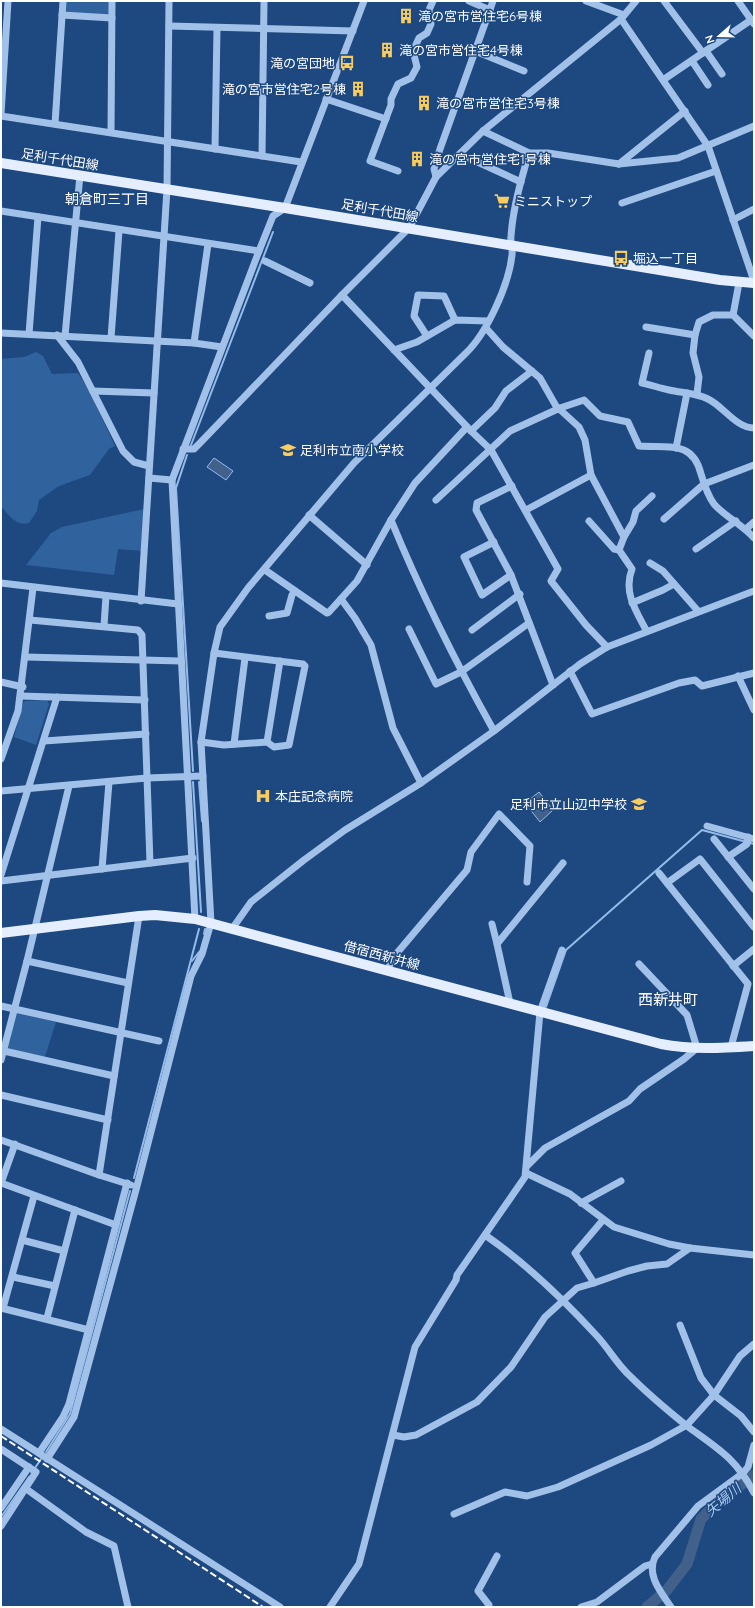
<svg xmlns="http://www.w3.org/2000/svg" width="755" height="1608" font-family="Quicksand,'Noto Sans JP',sans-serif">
<rect width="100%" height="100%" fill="#1d4880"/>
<g fill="#30629e">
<path d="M66,1H109V15L65,12Z"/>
<path d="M36,352L43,356L52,374L78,373L89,390L115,446L109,449L90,475L59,486L39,500L37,511L29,523C16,527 8,514 1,506V359L24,357Z"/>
<path d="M144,509L142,551L118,549L114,575L26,565L51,533L62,527Z"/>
<path d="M47,700L49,704L36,745L14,737L23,703L25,701Z"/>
<path d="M16,1012L56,1022L45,1057L7,1049Z"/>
</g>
<g fill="#41618b" stroke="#94bceb">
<path d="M214,458L233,471L226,480L207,467Z"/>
<path d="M539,792L553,810L540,822L525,803Z"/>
</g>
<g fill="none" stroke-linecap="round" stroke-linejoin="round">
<g stroke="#94bceb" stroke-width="2">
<path d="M191,445L273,232"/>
<path d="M187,455L176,488L193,771"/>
<path d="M193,782L201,912"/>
<path d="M199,782L202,821"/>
<path d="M204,934L205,929"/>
<path d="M192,961L199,952"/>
<path d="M546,1007L566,950L702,830L754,844"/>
<path d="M134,1178L199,929"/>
<path d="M46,1452L70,1414L130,1191"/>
<path d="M35,1468L41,1459"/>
<path d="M1,1517L29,1477"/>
</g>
<path stroke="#41618b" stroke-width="11" d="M647,1607L667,1590L687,1564L701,1519L717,1503L754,1475"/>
<g stroke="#a1c1e9" stroke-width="7">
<path d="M469,1L490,10"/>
<path d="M586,1L624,15"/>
<path d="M664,1L703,53"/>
<path d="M738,1L754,24"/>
<path d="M62,15L112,18"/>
<path d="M621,19L708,146L754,281"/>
<path d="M169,26L353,31"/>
<path d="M475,51L524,71"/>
<path d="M706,51L722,74"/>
<path d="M692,61L708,85"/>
<path d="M663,80L751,20"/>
<path d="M326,99L386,119"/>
<path d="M1,114L8,1"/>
<path d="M1,116L301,162"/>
<path d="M55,124L63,1"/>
<path d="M483,131L529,153H548L619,164L678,158L754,126"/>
<path d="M111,132L112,1"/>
<path d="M215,149L217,28"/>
<path d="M460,154L521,182"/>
<path d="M262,156L264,1"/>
<path d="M619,164L685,111"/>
<path d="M398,171L370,161L391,105V99L398,84L411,78L417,67L413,51L419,38L427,33L431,24L429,10L433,1"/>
<path d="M436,177L434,169L440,149L493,1"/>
<path d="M622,203L716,171"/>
<path d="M1,211L259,251"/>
<path d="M733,220L754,209"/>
<path d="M265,261L310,283"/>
<path d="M342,295L471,431L491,450L558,569L551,581L586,625L607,647"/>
<path d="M733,315L739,283"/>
<path d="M646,327L695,335"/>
<path d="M486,328L503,347L540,378L556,406L579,427L585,440L591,475L624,537L619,550L632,569C623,592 636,611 646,630"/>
<path d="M1,333L194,343L222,347"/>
<path d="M29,334L38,217"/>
<path d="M57,335L78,362L123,451L134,462L149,466"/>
<path d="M65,336L80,175"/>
<path d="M427,336L414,316L418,295L444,296L455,320"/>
<path d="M111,338L119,231"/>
<path d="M194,343L208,244"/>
<path d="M394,350L417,342L455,320L488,321"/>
<path d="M649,353L642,383C651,385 660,388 669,390C682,393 696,393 708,399C723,406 736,428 754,428"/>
<path d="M93,391L154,393"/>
<path d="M697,394L699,377L693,353L695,335L699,322L713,315H733L754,336"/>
<path d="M471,431L495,408L506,391L532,371"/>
<path d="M676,448L687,393"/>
<path d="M183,449H194L201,442L342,295L409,228L436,177L483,131L621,19L636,1"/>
<path d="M149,478L172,480"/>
<path d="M512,486L477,503L476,510L511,575L553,685"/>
<path d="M436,500L510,431L560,408L584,400L600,416L628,422L639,446C668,448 693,440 701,474C704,484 708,496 714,504C724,516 743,525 754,538"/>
<path d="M526,510L591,475"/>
<path d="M309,515L367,565"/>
<path d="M664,519L704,484L754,465"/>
<path d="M391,520C421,593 456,663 494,731"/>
<path d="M589,521L614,549L619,550"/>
<path d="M746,529L754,522"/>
<path d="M624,537L633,522L636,511L652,496"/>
<path d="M494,542L464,557L482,595L511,575"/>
<path d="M696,549L736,521"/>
<path d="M650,563L663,571L698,611"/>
<path d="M265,570L327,613L329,612L357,581L391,520L415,483L467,427"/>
<path d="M1,583L178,604"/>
<path d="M341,599L355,618L371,645L393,728L421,783"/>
<path d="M141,601L167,189L169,1"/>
<path d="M632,603L663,590L674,584"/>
<path d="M269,616L287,613L292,595L295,591"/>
<path d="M30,620L138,630L142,635L150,863"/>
<path d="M104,626L106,596"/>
<path d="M409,629L436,684L461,672L529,623"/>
<path d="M472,630L520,594"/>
<path d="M26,657L181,661"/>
<path d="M570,671L592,714L679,683L695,680L702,686L754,673"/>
<path d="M738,676L754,710"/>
<path d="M1,682L23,687"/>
<path d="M21,696L145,700"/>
<path d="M44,741L146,734"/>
<path d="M201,742L224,745L267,742L274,747L289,745L305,666L303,664L214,653"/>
<path d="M267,742L280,661"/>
<path d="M234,744L245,658"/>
<path d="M1,759L18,711L33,588"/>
<path d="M1,791L147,778L203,776"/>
<path d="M707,826L754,839"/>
<path d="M714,839L754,889"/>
<path d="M728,857L747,844L748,837"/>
<path d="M102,869L109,782"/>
<path d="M659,873L748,984L731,1047"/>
<path d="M1,875L57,697"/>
<path d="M1,881L193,858"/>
<path d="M667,883L700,859L754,927"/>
<path d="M195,919L172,480L259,251L273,216L285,208L364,1"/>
<path d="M492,924L497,944"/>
<path d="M232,929L251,902L304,860L345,830L421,783L494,731L580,664L607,647L754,591"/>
<path d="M27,961L128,983"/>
<path d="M733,966L754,949"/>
<path d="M387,970L397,953L467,870L471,852L499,814L530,846L527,882"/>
<path d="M510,1003L497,944L563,863"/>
<path d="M1,1006L159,1041"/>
<path d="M4,1051L114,1076"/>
<path d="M1,1060L27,961L69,786"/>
<path d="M1,1095L108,1120"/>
<path d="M1,1140L99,1175L131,1185"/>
<path d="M527,1166L545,1148L629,1101L640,1089L684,1059L697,1048L687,1015L639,964"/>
<path d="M526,1173L570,1194L614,1227L669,1244L690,1248L754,1255"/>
<path d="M99,1175L139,916"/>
<path d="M1,1183L116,1225"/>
<path d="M1,1183L15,1144"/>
<path d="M581,1203L621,1181"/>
<path d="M603,1220L575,1253L594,1283L628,1271L647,1266L667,1264L690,1248"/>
<path d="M485,1235C527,1264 563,1299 597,1336C609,1349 617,1364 630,1376C648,1394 667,1410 687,1426C717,1448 736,1458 754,1493"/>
<path d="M22,1240L64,1251"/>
<path d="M13,1277L55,1286"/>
<path d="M1,1308L89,1330"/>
<path d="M3,1308L34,1196"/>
<path d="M47,1318L75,1210"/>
<path d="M680,1325L701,1378L714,1395L741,1416L754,1432"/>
<path d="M1,1429L280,1607"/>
<path d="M393,1435L404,1437L416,1435L477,1402L511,1367L545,1317L577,1288L594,1283"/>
<path d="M1,1449L36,1472L1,1526"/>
<path d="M39,1453L63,1417L69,1404L127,1183"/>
<path d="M47,1459L74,1417L137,1186L191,976L202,954L211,923L201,742L214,653L220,627L248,588L354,463L466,353C487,333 509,284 512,255C513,249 510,242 511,236C513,208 521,180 529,153"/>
<path d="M25,1488L86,1532L114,1546L128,1607"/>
<path d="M1,1508L29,1467"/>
<path d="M454,1514L505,1492L527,1496L558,1487L651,1445L687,1425L714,1395L740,1356L754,1344"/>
<path d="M330,1607L359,1564L415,1347L456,1280L457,1275L525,1177L540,1012L562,950"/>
<path d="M488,1607L489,1605L478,1591L497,1556"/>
<path d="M581,1607L597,1602L645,1566L652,1564"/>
<path d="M671,1607C661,1592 646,1575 655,1557L698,1506L743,1473L748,1467L754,1445"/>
</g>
<g stroke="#e4eefe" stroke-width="10">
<path d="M1,163L285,208L720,280L754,283"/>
<path d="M1,933L139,916L155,915L195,919L661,1044C692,1050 723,1048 754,1046"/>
</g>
<path stroke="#fff" stroke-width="2" stroke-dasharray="7 3" stroke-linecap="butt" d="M1,1436L263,1607"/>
</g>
<defs>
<symbol id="building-bare" viewBox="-9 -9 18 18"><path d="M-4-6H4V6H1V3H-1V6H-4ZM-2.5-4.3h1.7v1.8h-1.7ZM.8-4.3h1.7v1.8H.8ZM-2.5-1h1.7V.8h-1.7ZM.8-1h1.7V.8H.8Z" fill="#f9cc5f" stroke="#1d4880" stroke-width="2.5" paint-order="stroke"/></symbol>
<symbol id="bus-bare" viewBox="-9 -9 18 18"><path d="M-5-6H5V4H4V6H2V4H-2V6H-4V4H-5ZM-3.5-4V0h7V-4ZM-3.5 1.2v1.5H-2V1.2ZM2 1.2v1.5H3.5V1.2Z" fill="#f9cc5f" stroke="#1d4880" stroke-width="2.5" paint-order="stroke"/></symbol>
<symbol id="supermarket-bare" viewBox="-9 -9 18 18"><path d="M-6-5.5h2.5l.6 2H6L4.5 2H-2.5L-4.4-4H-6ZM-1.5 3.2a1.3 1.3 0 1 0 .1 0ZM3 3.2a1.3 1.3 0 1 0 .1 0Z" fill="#f9cc5f" stroke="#1d4880" stroke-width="2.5" paint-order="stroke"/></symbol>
<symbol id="school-bare" viewBox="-9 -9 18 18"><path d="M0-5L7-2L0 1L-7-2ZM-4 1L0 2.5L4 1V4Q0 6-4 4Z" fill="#f9cc5f" stroke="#1d4880" stroke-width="2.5" paint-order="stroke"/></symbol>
<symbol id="hospital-bare" viewBox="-9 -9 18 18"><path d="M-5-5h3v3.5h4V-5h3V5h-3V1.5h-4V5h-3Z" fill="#f9cc5f" stroke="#1d4880" stroke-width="2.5" paint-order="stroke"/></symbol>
</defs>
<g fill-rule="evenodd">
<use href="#building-bare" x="395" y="5" width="22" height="22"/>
<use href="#building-bare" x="376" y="39" width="22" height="22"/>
<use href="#bus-bare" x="336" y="52" width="22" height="22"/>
<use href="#building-bare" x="347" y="78" width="22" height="22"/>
<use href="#building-bare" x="413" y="92" width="22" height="22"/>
<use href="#building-bare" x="406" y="148" width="22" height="22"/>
<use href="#supermarket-bare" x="491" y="190" width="22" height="22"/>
<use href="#bus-bare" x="610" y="247" width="22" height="22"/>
<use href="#school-bare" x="277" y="439" width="22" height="22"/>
<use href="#hospital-bare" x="252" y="785" width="22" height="22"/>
<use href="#school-bare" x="628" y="793" width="22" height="22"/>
</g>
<g text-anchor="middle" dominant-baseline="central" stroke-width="3" stroke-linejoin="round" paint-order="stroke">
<g font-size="13" fill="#fff" stroke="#1d4880" text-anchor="start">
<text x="418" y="16">滝の宮市営住宅6号棟</text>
<text x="399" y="50">滝の宮市営住宅4号棟</text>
<text x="335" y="63" text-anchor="end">滝の宮団地</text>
<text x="346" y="89" text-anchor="end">滝の宮市営住宅2号棟</text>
<text x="436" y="103">滝の宮市営住宅3号棟</text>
<text x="429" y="159">滝の宮市営住宅1号棟</text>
<text x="514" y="201">ミニストップ</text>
<text x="633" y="258">堀込一丁目</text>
<text x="300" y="450">足利市立南小学校</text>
<text x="275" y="796">本庄記念病院</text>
<text x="627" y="804" text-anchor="end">足利市立山辺中学校</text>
</g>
<g font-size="13" fill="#fff" stroke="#1d4880">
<text transform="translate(60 159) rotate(9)">足利千代田線</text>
<text transform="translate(380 210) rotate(10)">足利千代田線</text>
<text transform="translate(382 955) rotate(15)">借宿西新井線</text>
</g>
<g font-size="14" fill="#fff" stroke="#1d4880">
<text x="107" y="199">朝倉町三丁目</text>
</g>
<g font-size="14" font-style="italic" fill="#accbf1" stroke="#1d4880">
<text transform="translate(723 1500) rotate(-40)">矢場川</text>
</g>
<g font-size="15" fill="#fff" stroke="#1d4880">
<text x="668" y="999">西新井町</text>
</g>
</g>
<rect width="755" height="1608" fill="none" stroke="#ffffff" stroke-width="4"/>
<g transform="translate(719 36) rotate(250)" stroke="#1d4880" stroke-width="3" paint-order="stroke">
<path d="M0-3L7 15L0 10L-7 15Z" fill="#ffffff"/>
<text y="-6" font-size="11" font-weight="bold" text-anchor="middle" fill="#ffffff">N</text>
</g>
</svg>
